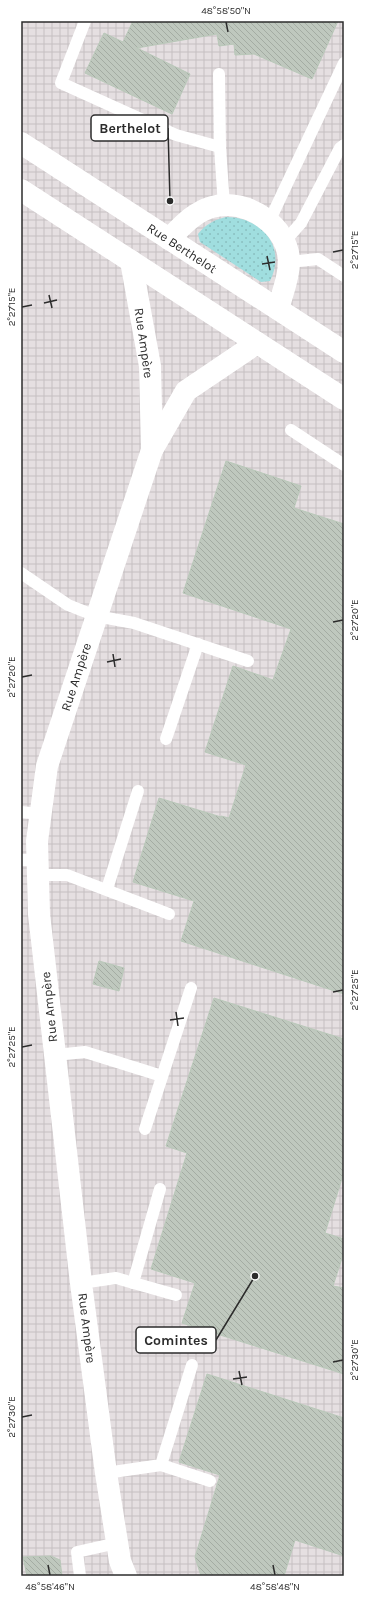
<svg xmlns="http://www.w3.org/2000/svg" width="365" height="1597" font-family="Karla,sans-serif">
<defs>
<pattern id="industrial-grid" width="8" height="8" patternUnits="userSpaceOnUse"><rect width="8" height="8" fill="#e5dfe1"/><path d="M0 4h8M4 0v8" fill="none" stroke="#c5c0c1"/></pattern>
<pattern id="grass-dots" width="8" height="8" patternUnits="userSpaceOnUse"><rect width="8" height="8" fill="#a0dedf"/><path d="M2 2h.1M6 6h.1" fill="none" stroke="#8abfc0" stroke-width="1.8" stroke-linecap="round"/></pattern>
<pattern id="building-back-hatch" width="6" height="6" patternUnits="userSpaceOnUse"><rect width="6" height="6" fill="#bfc8be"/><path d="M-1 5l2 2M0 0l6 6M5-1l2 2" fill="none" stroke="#a4aca3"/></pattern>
</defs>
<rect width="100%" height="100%" fill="#e0ecdf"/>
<rect fill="url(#industrial-grid)" x="21" y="21" width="323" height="1555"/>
<path fill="url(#grass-dots)" d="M226,217C262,217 287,247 270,281L261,282L200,242L198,234C206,224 214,220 226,217Z"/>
<g fill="url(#building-back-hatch)" stroke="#b9c8b9">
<path d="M133,21H338L312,79L254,54L235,55L234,44L219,46L217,34L137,48L190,74L172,114L85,73L104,33L123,42Z"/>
<path d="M226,461L301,486L294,508L344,524V994L181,941L194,901L133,882L159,798L221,817V816L229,818L246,765L205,752L233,666L273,680L291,629L183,593Z"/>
<path d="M99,961L124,968L119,991L93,984Z"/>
<path d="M214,998L344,1039V1172L325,1233L344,1239V1252L333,1286L344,1288V1374L182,1323L195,1283L151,1269L187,1153L166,1146Z"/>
<path d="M207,1374L344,1418V1556L295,1540L284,1576H201L195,1557L220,1475L179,1462Z"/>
<path d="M51,1556L60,1560L62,1576H27L23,1557Z"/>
</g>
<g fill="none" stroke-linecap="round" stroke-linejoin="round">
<g stroke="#fff" stroke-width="12">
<path d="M85,21L61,83L176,135L220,147"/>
<path d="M219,74L220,147L224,206"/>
<path d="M269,222L344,63"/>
<path d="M284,242L301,223L340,148L344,145"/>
<path d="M289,262L318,259L344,276"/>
<path d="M291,430L344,465"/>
<path d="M21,573L68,605L96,616L134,623L248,661"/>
<path d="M166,739L198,644"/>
<path d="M21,812L40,814"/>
<path d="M21,860H37"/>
<path d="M37,875H67L169,914"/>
<path d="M107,889L138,791"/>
<path d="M55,1055L85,1052L162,1076"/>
<path d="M145,1129L191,988"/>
<path d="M81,1283L116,1278L176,1295"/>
<path d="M133,1283L160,1189"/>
<path d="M161,1465L210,1481"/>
<path d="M106,1473L161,1465L192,1365"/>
<path d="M80,1576L77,1552L117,1543"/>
</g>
<g stroke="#fff" stroke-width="22">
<path d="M169,239C182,226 194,212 212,207C246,197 289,226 289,262C289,278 282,294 278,309"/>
<path d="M131,261L150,366L152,450"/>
<path d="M126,1576L120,1561L106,1473L81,1283L39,914L37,841L47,766L152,450L186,391L257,343"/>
</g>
<g stroke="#fff" stroke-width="22">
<path d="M21,143L344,352"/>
<path d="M21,190L344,399"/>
</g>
</g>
<path fill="none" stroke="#2c2c2c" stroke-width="1.5" d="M226,22L228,32M333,252L343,250M267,256L270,270M262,264L275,262M49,295L52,308M44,303L57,300M22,307L32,305M333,622L343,620M113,654L115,667M107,662L121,659M22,677L32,675M333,992L343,990M176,1012L178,1026M170,1020L184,1018M22,1047L32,1045M333,1362L343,1360M239,1371L242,1385M233,1379L247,1377M22,1417L32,1415M48,1565L50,1575M273,1565L275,1575"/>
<g text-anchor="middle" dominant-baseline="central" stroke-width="3" stroke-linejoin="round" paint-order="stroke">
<g font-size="13" fill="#2c2c2c" stroke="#fff">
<text transform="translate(182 248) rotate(33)">Rue Berthelot</text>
<text transform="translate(144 343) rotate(82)">Rue Ampère</text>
<text transform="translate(76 677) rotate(-72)">Rue Ampère</text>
<text transform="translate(49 1007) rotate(-96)">Rue Ampère</text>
<text transform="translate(87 1328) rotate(83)">Rue Ampère</text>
</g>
</g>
<path fill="none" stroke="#2c2c2c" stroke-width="1.5" d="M170 201L168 128M255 1276L216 1340"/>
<g fill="#2c2c2c" stroke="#fff" stroke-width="1.5">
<circle cx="170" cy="201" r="4"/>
<circle cx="255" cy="1276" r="4"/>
</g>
<g fill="#fff" stroke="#2c2c2c" stroke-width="1.5">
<rect x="91" y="115" width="77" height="26" rx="4"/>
<rect x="136" y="1327" width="80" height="26" rx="4"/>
</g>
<g font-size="14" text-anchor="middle" font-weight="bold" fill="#2c2c2c">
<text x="130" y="133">Berthelot</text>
<text x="176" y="1345">Comintes</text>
</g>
<rect width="365" height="1597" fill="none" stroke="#ffffff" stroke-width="44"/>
<rect x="22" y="22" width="321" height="1553" fill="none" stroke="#2c2c2c" stroke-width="1.5"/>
<g font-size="10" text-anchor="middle" fill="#2c2c2c">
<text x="226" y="14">48°58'50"N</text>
<text transform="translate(354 250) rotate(-90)" y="4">2°27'15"E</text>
<text transform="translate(11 307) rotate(-90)" y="4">2°27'15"E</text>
<text transform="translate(354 620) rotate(-90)" y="4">2°27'20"E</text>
<text transform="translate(11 677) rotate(-90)" y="4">2°27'20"E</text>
<text transform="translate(354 990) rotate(-90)" y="4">2°27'25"E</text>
<text transform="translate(11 1047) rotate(-90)" y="4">2°27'25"E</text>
<text transform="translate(354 1360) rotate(-90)" y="4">2°27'30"E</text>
<text transform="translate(11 1417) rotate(-90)" y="4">2°27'30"E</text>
<text x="50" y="1590">48°58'46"N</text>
<text x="275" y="1590">48°58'48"N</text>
</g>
</svg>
